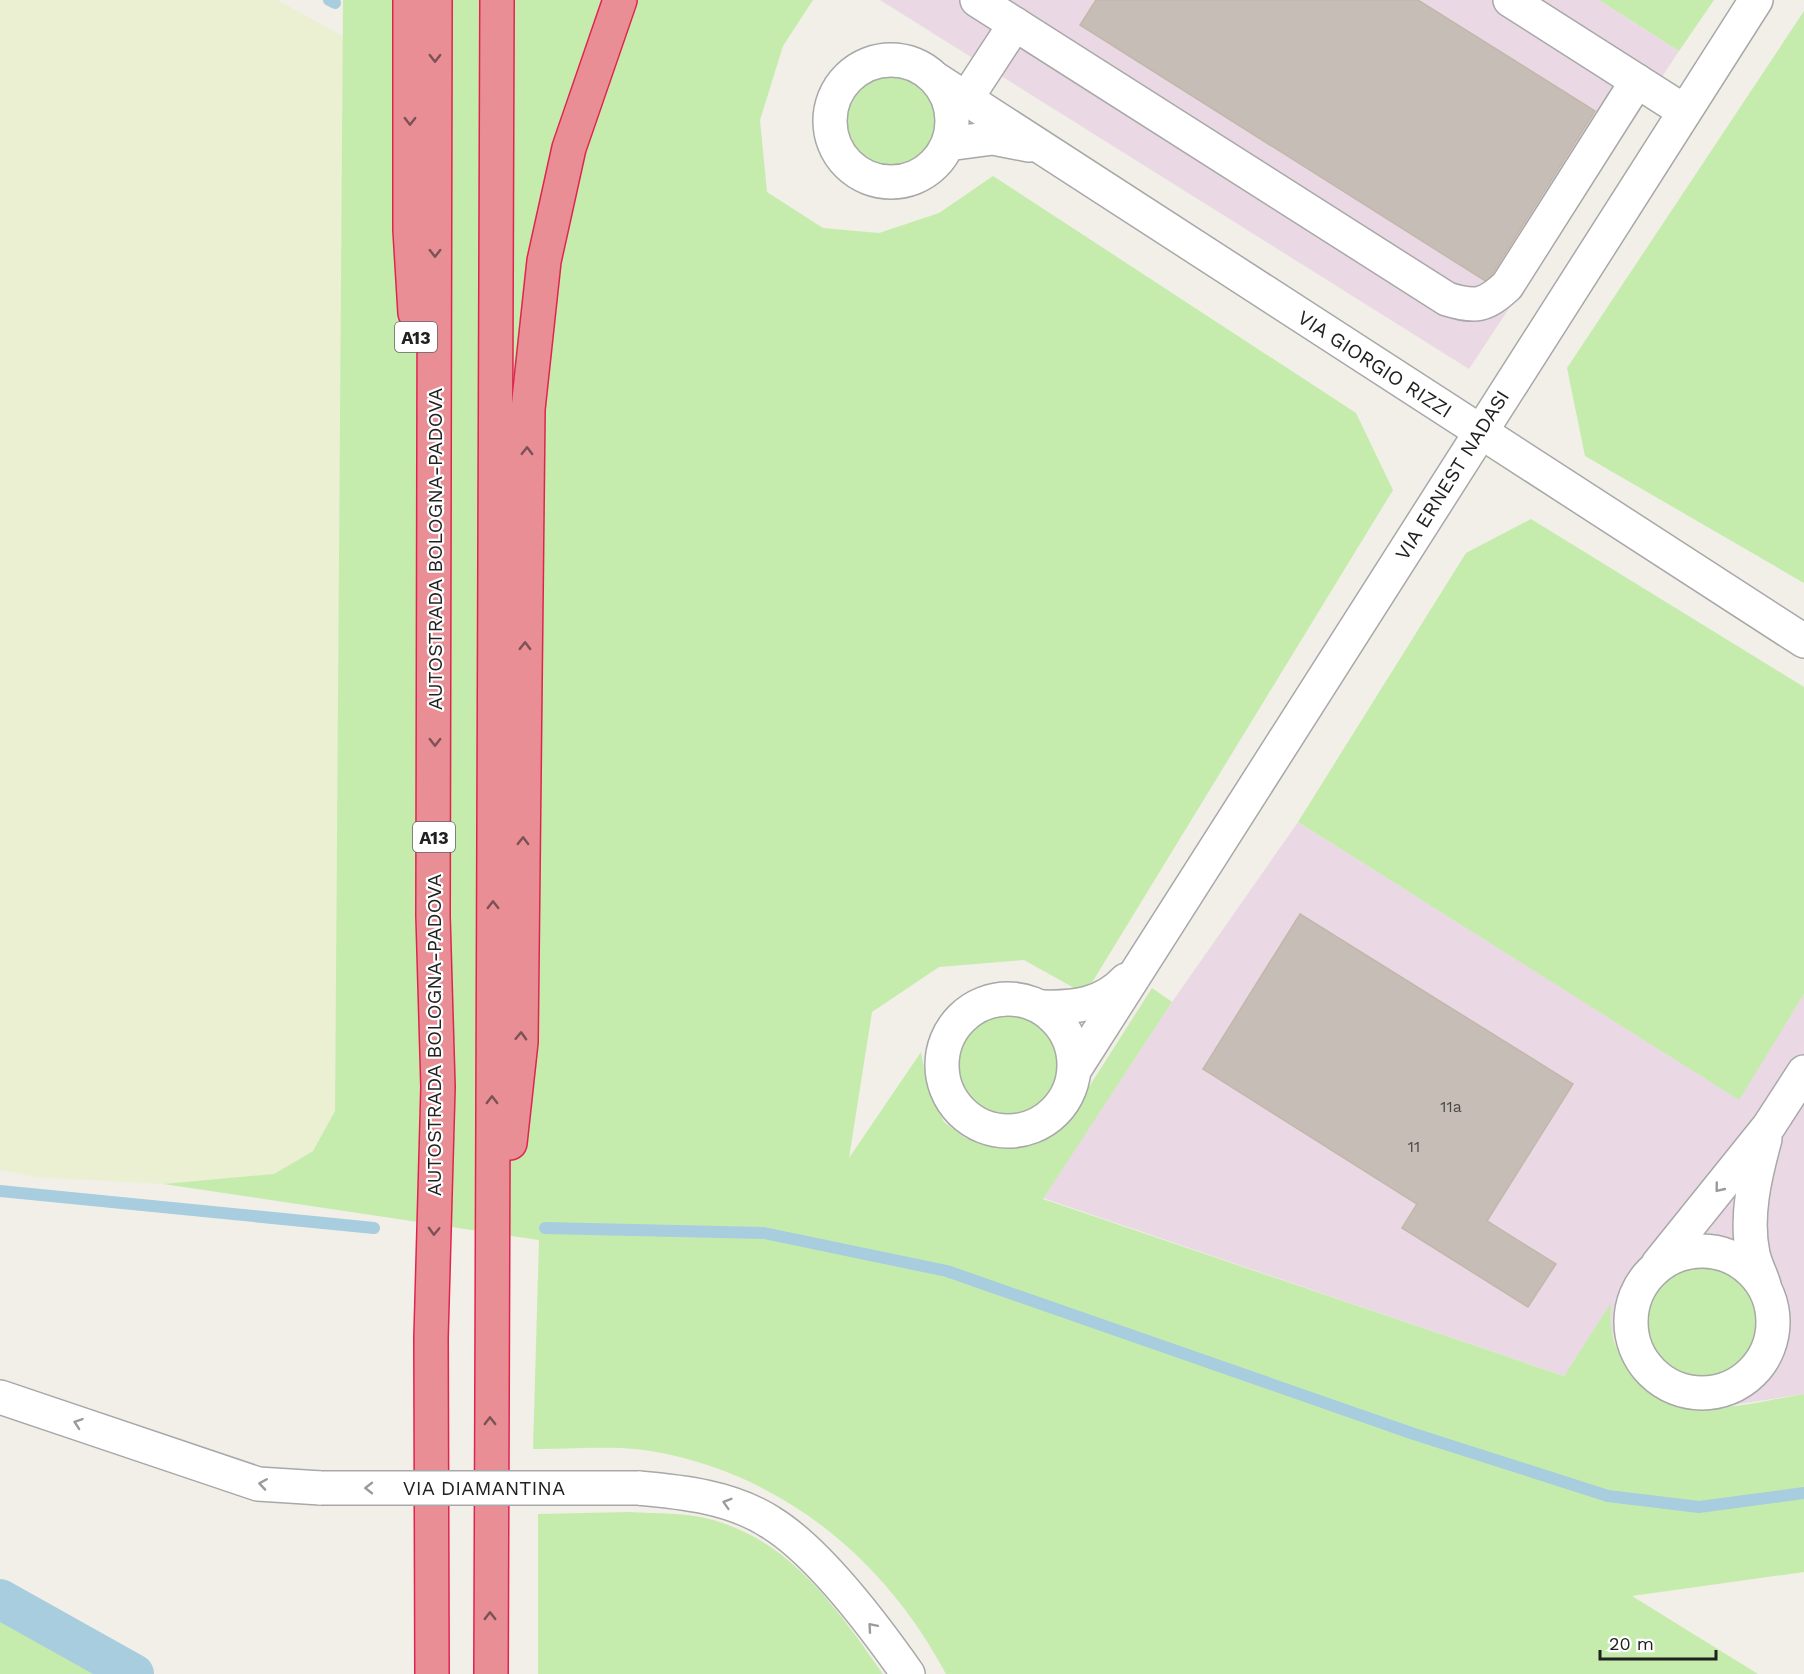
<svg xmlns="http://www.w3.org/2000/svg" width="1804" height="1674" font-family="'Work Sans',sans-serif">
<rect width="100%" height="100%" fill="#f1efe7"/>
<g fill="#ead9e5">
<path d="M880,0H1599L1679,51L1469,369Z"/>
<path d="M1298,822L1738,1099L1804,994V1394L1726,1406H1698L1673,1399L1643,1383L1623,1359L1610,1329L1611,1304L1564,1376L1043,1198L1172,1002Z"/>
</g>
<path fill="#ebf0d3" d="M0,0H277L343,36L335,1111L313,1151L274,1174L163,1184L36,1177L0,1170Z"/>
<g fill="#c5ecad">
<path d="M343,0H813L783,46L760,120L767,192L823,228L879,233L939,213L993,176L1356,413L1393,490L1085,994L1024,960L939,967L872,1012L849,1158L921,1052L928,1089L944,1122L965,1138L992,1145L1026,1143L1073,1112L1152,988L1172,1002L1043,1199L1564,1376L1611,1303C1611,1311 1610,1319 1611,1326C1614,1367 1660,1400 1698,1406C1732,1411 1771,1399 1804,1394V1572L1632,1596L1758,1674H946C885,1559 781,1473 651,1451C617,1445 569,1449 533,1449L539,1240L163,1184L274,1174L313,1151L335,1111Z"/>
<path d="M1599,0H1714L1679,51Z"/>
<path d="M1804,11V583L1585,456L1567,368Z"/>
<circle cx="887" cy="118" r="55"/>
<path d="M1531,519L1804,687V994L1739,1100L1298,822L1466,553Z"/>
<circle cx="1008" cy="1065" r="56"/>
<circle cx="1702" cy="1322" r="60"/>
<path d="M630,1512C656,1514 687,1512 713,1520C792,1542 838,1610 883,1674H538V1514Z"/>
<path d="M0,1620L98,1674H0Z"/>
</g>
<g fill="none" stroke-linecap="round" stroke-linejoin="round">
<g stroke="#a7cddf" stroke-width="12">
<path d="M329,0L335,3"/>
<path d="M0,1191L374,1228"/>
<path d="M545,1228L764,1233L947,1271L1414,1434L1608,1496L1699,1507L1804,1493"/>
</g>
<path stroke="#a7cddf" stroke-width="40" d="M0,1599L134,1674"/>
</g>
<g fill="#c6beb6" stroke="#c3b7a9" stroke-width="1.5">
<path d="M1096,0H1418L1595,111L1487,282L1080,25Z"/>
<path d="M1300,914L1573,1084L1487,1221L1556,1264L1528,1307L1402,1228L1417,1204L1203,1069Z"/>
</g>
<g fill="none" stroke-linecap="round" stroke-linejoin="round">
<defs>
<g id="minor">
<path d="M977,0L1447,299C1476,308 1485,306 1507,286L1637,81"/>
<path d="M1510,0L1684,111"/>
<circle cx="891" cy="121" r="61"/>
<path d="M936,79L1804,641"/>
<path d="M966,99L1015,24"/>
<path d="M948,144L993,138L1029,145"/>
<circle cx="1008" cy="1065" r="66"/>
<path d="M1042,1007C1074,1008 1103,1005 1126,980"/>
<path d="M1075,1069L1756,0"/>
<circle cx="1702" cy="1322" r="71"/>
<path d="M1658,1264L1769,1126L1804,1072"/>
<path d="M1764,1285C1761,1275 1755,1264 1753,1254C1745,1217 1755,1175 1765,1139"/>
<path d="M0,1397L258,1484L321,1488"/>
<path d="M638,1488C683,1492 731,1497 770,1522C818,1551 875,1627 908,1674"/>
</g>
<g id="highway">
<path d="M410,0V230L415,313"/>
<path d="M510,1143L521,1042L528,409L544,261L569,148L620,0"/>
<path d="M432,1674L431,1338L438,1087L433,916L435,0"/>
<path d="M491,1674L497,0"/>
</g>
</defs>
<use href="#minor" stroke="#a8a8a8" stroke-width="36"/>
<use href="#highway" stroke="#e02450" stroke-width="36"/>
<use href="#minor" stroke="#fff" stroke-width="33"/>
<use href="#highway" stroke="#e98e95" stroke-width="33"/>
<defs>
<path id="minor-bridge" d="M321,1488H638"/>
</defs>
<use href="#minor-bridge" stroke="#a8a8a8" stroke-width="36" stroke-linecap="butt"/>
<use href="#minor-bridge" stroke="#fff" stroke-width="33"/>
</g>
<defs><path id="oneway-chevron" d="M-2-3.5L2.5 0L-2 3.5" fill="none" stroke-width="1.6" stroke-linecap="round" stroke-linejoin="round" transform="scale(1.5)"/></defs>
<g stroke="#7b5255">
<use href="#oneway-chevron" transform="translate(435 58) rotate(90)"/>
<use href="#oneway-chevron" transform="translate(410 121) rotate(90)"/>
<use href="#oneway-chevron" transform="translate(435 253) rotate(90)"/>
<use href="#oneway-chevron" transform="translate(527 451) rotate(-89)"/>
<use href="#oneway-chevron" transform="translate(525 646) rotate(-89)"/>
<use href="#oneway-chevron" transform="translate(435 742) rotate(90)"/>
<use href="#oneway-chevron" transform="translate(523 841) rotate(-89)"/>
<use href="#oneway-chevron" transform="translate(493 905) rotate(-90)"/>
<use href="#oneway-chevron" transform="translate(521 1036) rotate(-88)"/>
<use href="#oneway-chevron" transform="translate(492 1100) rotate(-90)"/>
<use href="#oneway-chevron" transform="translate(434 1231) rotate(92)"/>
<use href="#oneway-chevron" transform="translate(490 1421) rotate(-90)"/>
<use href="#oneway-chevron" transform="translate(490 1616) rotate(-90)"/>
</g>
<g stroke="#9b9b9b">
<use href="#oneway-chevron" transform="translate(1719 1188) rotate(129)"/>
<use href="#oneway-chevron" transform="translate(78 1423) rotate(-161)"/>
<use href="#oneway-chevron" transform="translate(263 1484) rotate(-171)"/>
<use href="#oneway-chevron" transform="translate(369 1488) rotate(-180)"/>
<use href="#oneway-chevron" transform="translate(727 1503) rotate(-163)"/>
<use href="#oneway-chevron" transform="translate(872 1627) rotate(-131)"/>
</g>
<g text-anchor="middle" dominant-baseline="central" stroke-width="4.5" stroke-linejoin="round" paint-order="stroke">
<g font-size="16" fill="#4a4846">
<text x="1451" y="1106">11a</text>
<text x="1414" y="1146">11</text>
</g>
<g fill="#fff" stroke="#646464" stroke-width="1.5">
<rect x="395" y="322" width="42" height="30" rx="4.5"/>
<rect x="413" y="822" width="42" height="30" rx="4.5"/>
</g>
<g font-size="18" font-weight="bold" fill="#212121">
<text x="416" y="337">A13</text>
<text x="434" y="837">A13</text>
</g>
<g font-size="20" fill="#212121" stroke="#fff">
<text transform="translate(1375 364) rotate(33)">VIA GIORGIO RIZZI</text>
<text transform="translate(1452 475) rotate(-58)">VIA ERNEST NADASI</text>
<text transform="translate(435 549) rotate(-90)">AUTOSTRADA BOLOGNA-PADOVA</text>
<text transform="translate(434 1035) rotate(-90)">AUTOSTRADA BOLOGNA-PADOVA</text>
<text x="484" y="1488">VIA DIAMANTINA</text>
</g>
</g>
<path d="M1600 1650v9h116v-9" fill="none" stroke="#212121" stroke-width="3"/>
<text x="1609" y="1650" font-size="18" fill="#212121" stroke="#ffffff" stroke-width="4.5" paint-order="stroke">20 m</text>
</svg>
